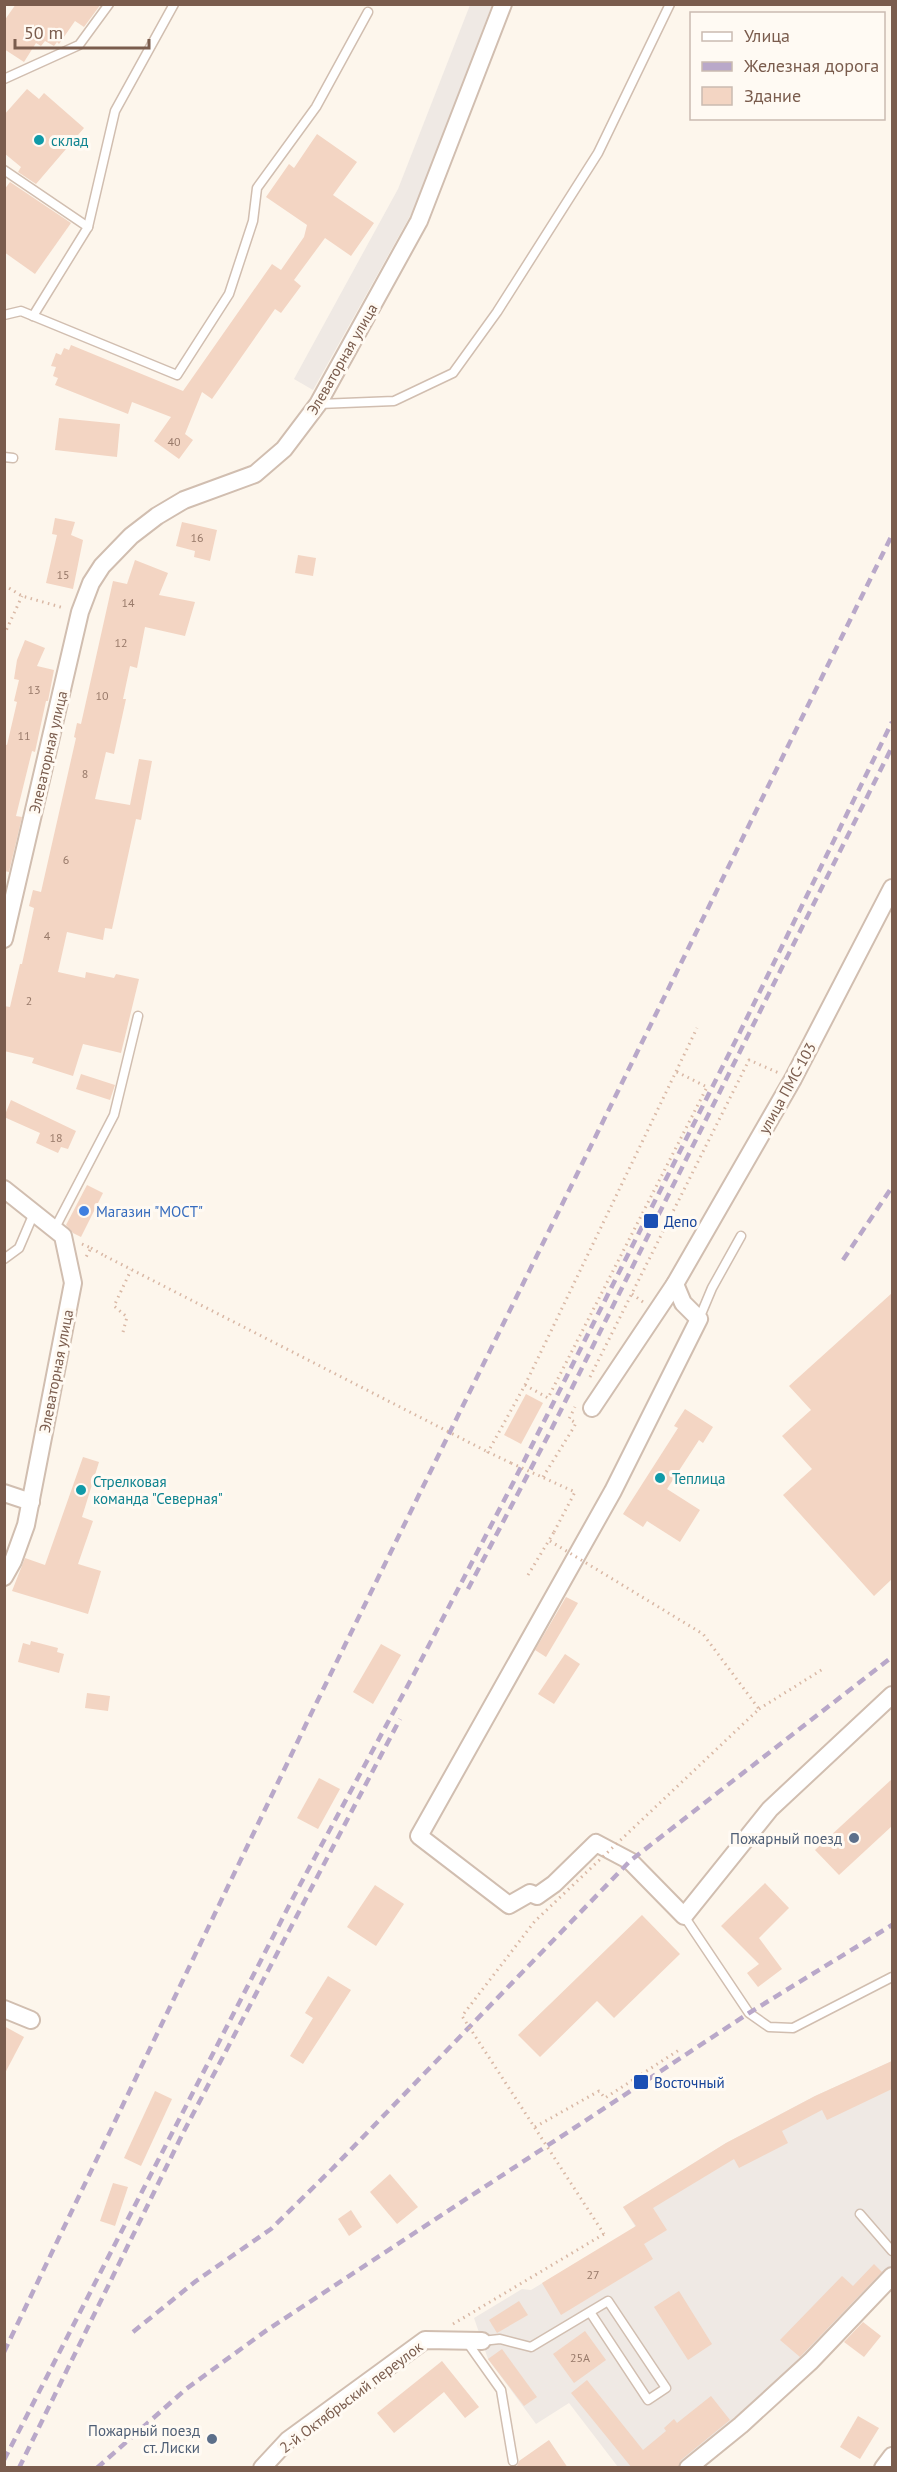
<svg xmlns="http://www.w3.org/2000/svg" width="897" height="2472" font-family="'PT Sans',sans-serif">
<rect width="100%" height="100%" fill="#fdf6ec"/>
<g fill="#efe9e4">
<path d="M470,5H492L419,200L313,390L294,379L398,189Z"/>
<path d="M892,2061V2272L803,2360L733,2423L678,2467H618L569,2403L536,2424L488,2359L474,2318L522,2289L531,2290L634,2228L635,2226L623,2207L726,2143L815,2096Z"/>
</g>
<g fill="#f3d5c3">
<path d="M16,4H101L84,27L75,21L59,44L57,42L54,46L45,41L41,46L36,43L24,62L4,49V21Z"/>
<path d="M27,89L39,99L44,93L84,128L36,184L18,172L21,167L4,153V115Z"/>
<path d="M317,134L357,162L333,195L374,223L351,256L325,238L294,280L301,286L281,313L275,309L212,399L202,392L185,434L193,440L179,459L154,441L171,417L132,402L128,414L55,385L58,378L53,376L56,367L51,366L56,353L61,355L64,348L69,350L71,345L183,391L272,264L281,270L304,237L307,225L266,197L289,164L294,168Z"/>
<path d="M10,182L71,223L35,274L4,252V190Z"/>
<path d="M59,418L120,424L117,457L55,450Z"/>
<path d="M55,518L75,522L71,535L83,540L73,589L46,583L57,535L52,534Z"/>
<path d="M182,522L217,530L210,561L194,557L195,551L176,546Z"/>
<path d="M298,555L316,558L313,576L295,573Z"/>
<path d="M135,560L168,573L159,595L195,602L185,636L145,627L137,668L130,666L123,699H126L114,754L106,752L95,799L130,805L139,759L152,761L141,820L136,819L112,929L105,928L103,940L67,932L58,972L85,978L86,972L114,978L116,974L139,979L121,1053L83,1044L73,1076L32,1063L34,1058L4,1051V1006L10,1007L20,964H22L34,908L29,906L33,890L41,892L76,738L74,737L77,723L81,724L113,581L127,584Z"/>
<path d="M25,640L45,648L37,666L54,670L48,701H46L35,752L32,751L16,816L22,817L9,872L4,871V744L7,745L17,702L14,701L19,680L14,679L17,660Z"/>
<path d="M81,1074L115,1085L110,1100L76,1089Z"/>
<path d="M11,1100L76,1131L68,1149L61,1147L58,1153L36,1143L40,1133L4,1117Z"/>
<path d="M87,1185L103,1193L81,1237L73,1233L66,1225Z"/>
<path d="M892,1293V1579L874,1596L783,1495L812,1469L782,1436L811,1410L789,1386Z"/>
<path d="M526,1394L543,1403L521,1444L504,1435Z"/>
<path d="M685,1409L713,1427L703,1443L699,1440L667,1489L700,1510L680,1542L647,1521L643,1527L623,1514L678,1428L674,1426Z"/>
<path d="M83,1457L99,1462L82,1517L93,1521L78,1564L101,1571L88,1614L12,1591L25,1558L45,1565Z"/>
<path d="M566,1597L578,1603L546,1657L535,1650Z"/>
<path d="M31,1641L58,1648L57,1652L64,1654L59,1673L18,1662L23,1643L30,1645Z"/>
<path d="M381,1644L401,1655L373,1704L353,1692Z"/>
<path d="M565,1654L580,1664L554,1704L538,1694Z"/>
<path d="M87,1693L110,1696L108,1711L85,1708Z"/>
<path d="M319,1778L340,1789L318,1829L297,1818Z"/>
<path d="M892,1779V1826L839,1875L815,1850Z"/>
<path d="M765,1883L789,1908L759,1938L782,1969L758,1987L747,1973L759,1964L721,1926Z"/>
<path d="M375,1885L404,1904L376,1946L347,1927Z"/>
<path d="M642,1915L680,1954L614,2018L597,2001L540,2057L518,2035Z"/>
<path d="M328,1976L351,1990L303,2064L290,2056L313,2018L305,2013Z"/>
<path d="M4,2026L24,2037L4,2075Z"/>
<path d="M892,2061V2089L827,2120L822,2110L782,2131L788,2143L739,2168L734,2159L653,2208L667,2230L644,2244L653,2259L561,2315L542,2283L636,2226L623,2207L726,2143L815,2096Z"/>
<path d="M155,2091L172,2099L141,2166L124,2158Z"/>
<path d="M390,2174L418,2207L397,2224L370,2192Z"/>
<path d="M113,2183L128,2187L115,2226L100,2221Z"/>
<path d="M351,2210L362,2227L349,2236L338,2219Z"/>
<path d="M874,2264L882,2272L800,2357L780,2340L842,2276L853,2286Z"/>
<path d="M679,2291L712,2344L688,2360L654,2307Z"/>
<path d="M519,2301L528,2315L497,2333L489,2320Z"/>
<path d="M863,2322L881,2336L864,2357L844,2342Z"/>
<path d="M585,2331L606,2360L574,2383L553,2354Z"/>
<path d="M502,2349L537,2397L524,2406L488,2359Z"/>
<path d="M442,2361L479,2407L465,2418L444,2392L394,2433L377,2413Z"/>
<path d="M587,2380L643,2450L666,2431L664,2428L674,2419L677,2423L711,2396L730,2420L681,2460L678,2468H632L571,2393Z"/>
<path d="M858,2416L879,2428L860,2459L840,2447Z"/>
<path d="M549,2440L568,2468H510L517,2466L519,2461Z"/>
</g>
<g fill="none" stroke-linecap="round" stroke-linejoin="round">
<defs>
<g id="service">
<path d="M4,79L79,45L109,4"/>
<path d="M4,170L88,227L33,316"/>
<path d="M88,227L115,111L174,4"/>
<path d="M4,315L21,311L177,375L229,294L253,221L257,188L316,107L368,12"/>
<path d="M319,404L394,401L453,373L497,312L598,153L670,4"/>
<path d="M4,457L13,458"/>
<path d="M55,1228L114,1115L138,1016"/>
<path d="M4,1259L19,1248L34,1213"/>
<path d="M699,1319L712,1288L741,1236"/>
<path d="M684,1916L749,2013L769,2027L793,2028L892,1977"/>
<path d="M860,2214L892,2251"/>
<path d="M482,2341L500,2339L531,2347L608,2301L666,2388L648,2400L590,2312"/>
<path d="M467,2342L501,2390L513,2461"/>
</g>
<g id="minor">
<path d="M4,939L80,612L91,583L102,566L131,536L157,516L184,500L255,474L284,449L318,404L419,221L503,4"/>
<path d="M4,1189L63,1236L73,1283L26,1525L13,1561L4,1577"/>
<path d="M675,1284L683,1303L699,1319L613,1491L419,1836L509,1905L530,1893L537,1896L554,1884L596,1843L630,1861L684,1916L770,1809L892,1695"/>
<path d="M592,1408L675,1284L793,1079L892,888"/>
<path d="M4,1493L31,1502"/>
<path d="M4,2009L31,2020"/>
<path d="M262,2468L288,2440L425,2340L482,2341"/>
<path d="M688,2468L741,2425L811,2361L892,2276"/>
<path d="M883,2468L892,2456"/>
</g>
</defs>
<use href="#service" stroke="#d1beb0" stroke-width="11"/>
<use href="#minor" stroke="#d1beb0" stroke-width="20"/>
<g stroke="#d9b8a5" stroke-width="3" stroke-dasharray="1.5 4.5" stroke-linecap="butt">
<path d="M4,585L22,596L64,608"/>
<path d="M4,635L22,596"/>
<path d="M82,1244L91,1248L86,1257"/>
<path d="M91,1248L105,1256"/>
<path d="M632,1294L643,1302"/>
<path d="M123,1332L127,1317L114,1306L131,1270"/>
<path d="M590,1377L749,1060L779,1073"/>
<path d="M525,1385L548,1398L707,1087L675,1071"/>
<path d="M511,1463L488,1452L525,1385L697,1028"/>
<path d="M543,1477L574,1427L576,1423L569,1419L575,1407"/>
<path d="M528,1575L554,1532"/>
<path d="M759,1709L823,1669"/>
<path d="M535,2127L599,2091L605,2098L679,2050"/>
<path d="M453,2324L604,2234"/>
</g>
<use href="#service" stroke="#fff" stroke-width="8"/>
<use href="#minor" stroke="#fff" stroke-width="16"/>
<g stroke="#b9a8c9" stroke-width="4.5" stroke-dasharray="9 6" stroke-linecap="butt">
<path d="M843,1260L892,1187"/>
<path d="M468,1589L550,1432L892,747"/>
<path d="M133,2332L196,2281L271,2229L332,2169L630,1861L892,1657"/>
<path d="M4,2352L309,1718L892,535"/>
<path d="M4,2460L294,1896L414,1674L511,1487L740,1032L892,722"/>
<path d="M19,2468L183,2133L400,1719"/>
<path d="M97,2468L186,2389L267,2330L749,2013L892,1925"/>
</g>
<g stroke="#d9b8a5" stroke-width="3" stroke-dasharray="1.5 4.5" stroke-linecap="butt">
<path d="M105,1256L488,1452"/>
<path d="M511,1463L575,1492L554,1532"/>
<path d="M550,1541L703,1634L759,1709L535,1921L462,2016L604,2234"/>
</g>
</g>
<g fill="#0f9aa8" stroke="#fffaf3" stroke-width="2">
<circle cx="39" cy="140" r="6"/>
<circle cx="660" cy="1478" r="6"/>
<circle cx="81" cy="1490" r="6"/>
</g>
<circle fill="#3f7fe0" stroke="#fffaf3" stroke-width="2" cx="84" cy="1211" r="6"/>
<g fill="#1a4fb4" stroke="#fffaf3" stroke-width="2">
<rect x="643" y="1213" width="16" height="16" rx="3"/>
<rect x="633" y="2074" width="16" height="16" rx="3"/>
</g>
<g fill="#5c6f8a" stroke="#fffaf3" stroke-width="2">
<circle cx="854" cy="1838" r="6"/>
<circle cx="212" cy="2439" r="6"/>
</g>
<g text-anchor="middle" dominant-baseline="central" stroke-width="6" stroke-linejoin="round" paint-order="stroke">
<g font-size="12" fill="#987a6a">
<text x="174" y="441">40</text>
<text x="197" y="537">16</text>
<text x="63" y="574">15</text>
<text x="128" y="602">14</text>
<text x="121" y="642">12</text>
<text x="34" y="689">13</text>
<text x="102" y="695">10</text>
<text x="24" y="735">11</text>
<text x="85" y="773">8</text>
<text x="66" y="859">6</text>
<text x="47" y="935">4</text>
<text x="29" y="1000">2</text>
<text x="56" y="1137">18</text>
<text x="593" y="2274">27</text>
<text x="580" y="2357">25А</text>
</g>
<g font-size="15" fill="#0d838f" stroke="#fffaf3" text-anchor="start">
<text x="51" y="140">склад</text>
<text x="672" y="1478">Теплица</text>
<text x="93" y="1481">Стрелковая<tspan x="93" dy="17">команда "Северная"</tspan></text>
</g>
<g font-size="15" fill="#7a5c4d" stroke="#fffaf3">
<text transform="translate(342 359) rotate(-60)">Элеваторная улица</text>
<text transform="translate(48 752) rotate(-77)">Элеваторная улица</text>
<text transform="translate(787 1088) rotate(-61)">улица ПМС-103</text>
<text transform="translate(56 1371) rotate(-79)">Элеваторная улица</text>
<text transform="translate(351 2397) rotate(-37)">2-й Октябрьский переулок</text>
</g>
<g font-size="15" fill="#366cbe" stroke="#fffaf3" text-anchor="start">
<text x="96" y="1211">Магазин "МОСТ"</text>
</g>
<g font-size="15" fill="#164399" stroke="#fffaf3" text-anchor="start">
<text x="664" y="1221">Депо</text>
<text x="654" y="2082">Восточный</text>
</g>
<g font-size="15" fill="#4e5e75" stroke="#fffaf3" text-anchor="end">
<text x="842" y="1838">Пожарный поезд</text>
<text x="200" y="2430">Пожарный поезд<tspan x="200" dy="17">ст. Лиски</tspan></text>
</g>
</g>
<rect width="897" height="2472" fill="none" stroke="#7a5c4d" stroke-width="12"/>
<rect x="690" y="12" width="195" height="108" fill="#fffaf3" stroke="#cabbb1" stroke-width="1.5"/>
<rect x="702" y="32" width="30" height="9" fill="#ffffff" stroke="#cabbb1" stroke-width="1.5"/>
<text x="744" y="42" font-size="18" fill="#7a5c4d">Улица</text>
<rect x="702" y="62" width="30" height="9" fill="#b9a8c9" stroke="#cabbb1" stroke-width="1.5"/>
<text x="744" y="72" font-size="18" fill="#7a5c4d">Железная дорога</text>
<rect x="702" y="87" width="30" height="18" fill="#f3d5c3" stroke="#cabbb1" stroke-width="1.5"/>
<text x="744" y="102" font-size="18" fill="#7a5c4d">Здание</text>
<path d="M15 39v9h134v-9" fill="none" stroke="#7a5c4d" stroke-width="3"/>
<text x="24" y="39" font-size="18" fill="#7a5c4d" stroke="#fffaf3" stroke-width="4.5" paint-order="stroke">50 m</text>
</svg>
